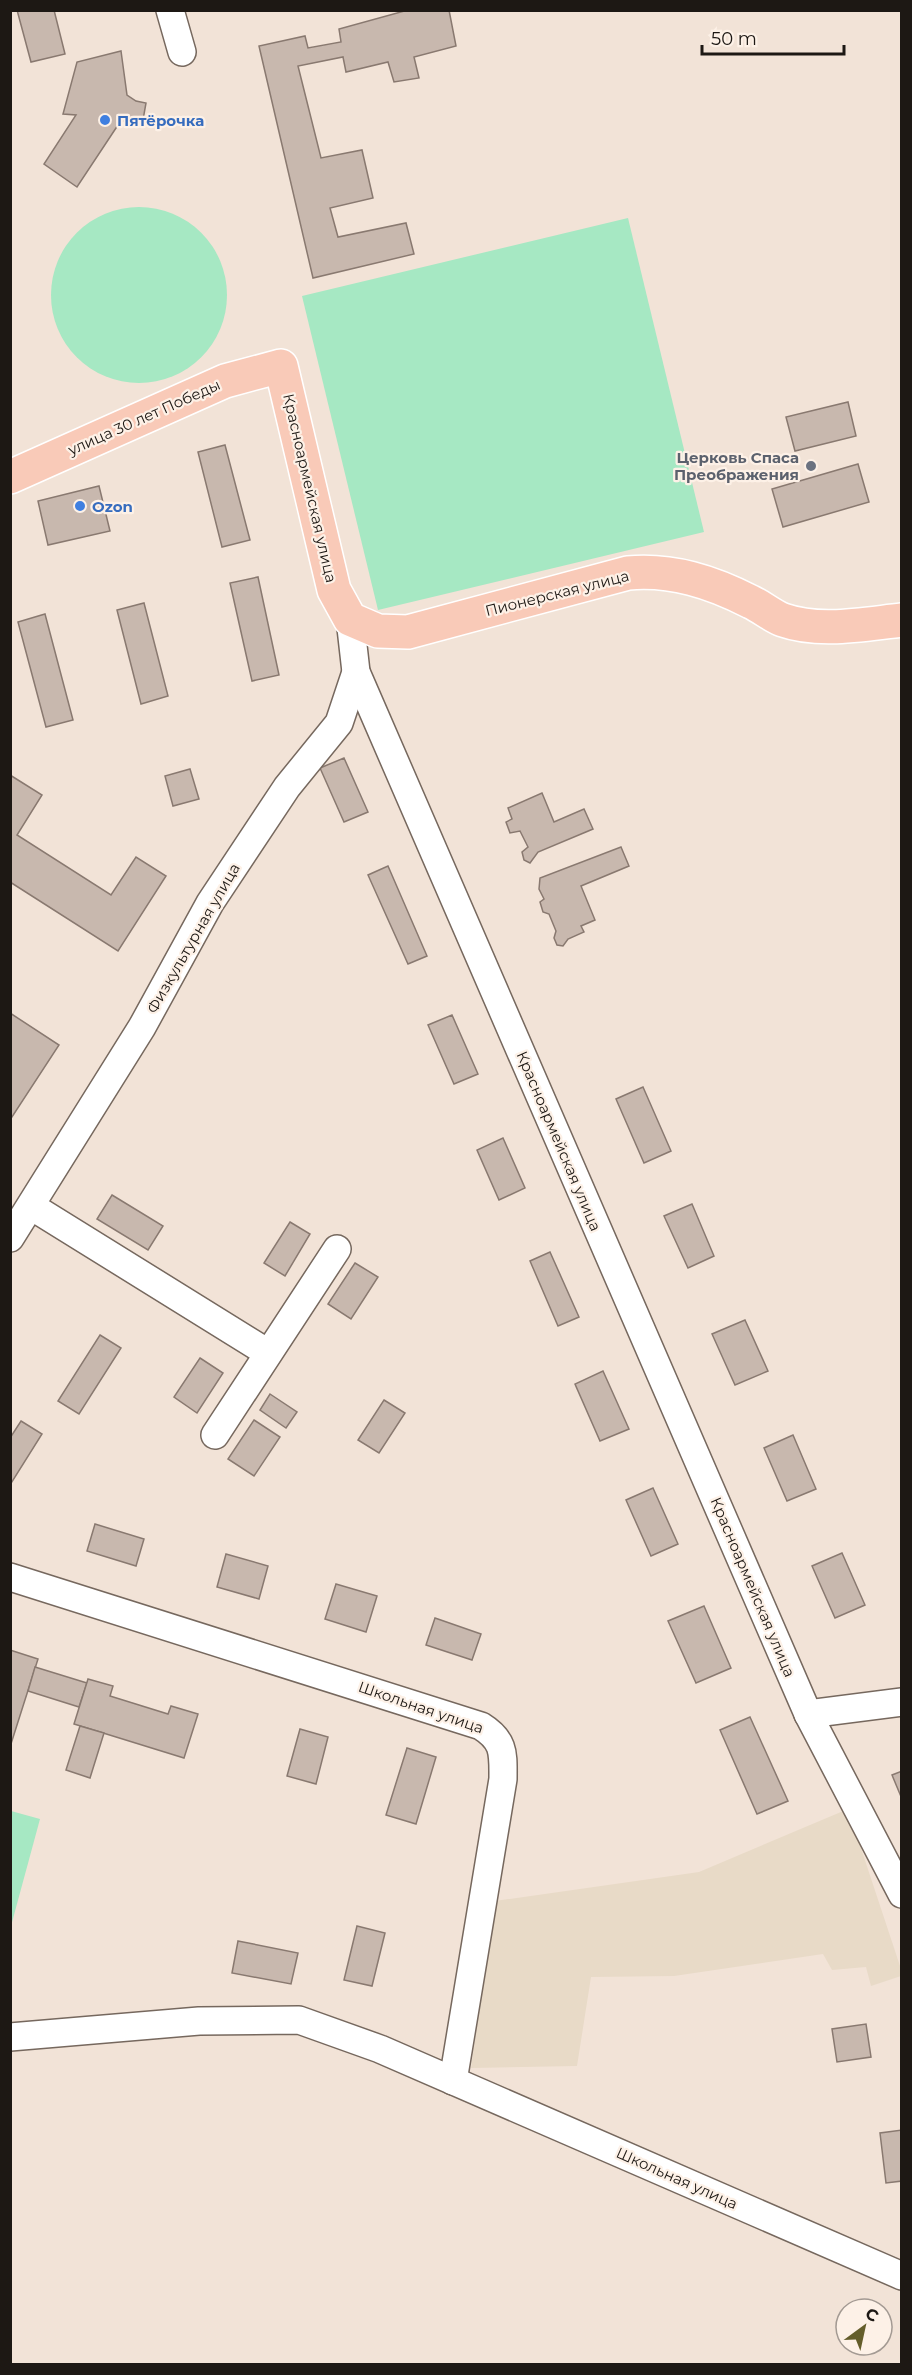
<svg xmlns="http://www.w3.org/2000/svg" width="912" height="2375" font-family="Montserrat,sans-serif">
<rect width="100%" height="100%" fill="#f2e3d7"/>
<path fill="#e8dac7" d="M848,1809L901,1969V1976L871,1986L866,1967L832,1970L823,1954L674,1976L591,1977L577,2066L471,2068L495,1901L699,1872Z"/>
<g fill="#a6e8c3">
<circle cx="139" cy="295" r="88"/>
<path d="M628,218L704,532L378,610L302,296Z"/>
<path d="M11,1811L40,1819L11,1926L10,1811Z"/>
</g>
<g fill="#c8b8ae" stroke="#897970" stroke-width="1.5">
<path d="M17,10H54L65,54L31,62Z"/>
<path d="M408,10H449L456,46L414,57L419,78L394,82L388,62L346,72L343,57L298,66L321,158L362,150L373,198L330,208L338,237L406,223L414,254L313,278L259,46L305,36L308,48L341,42L339,29Z"/>
<path d="M121,51L127,95L136,101L146,103L143,120L132,118L120,122L77,187L44,164L76,115L63,114L77,62Z"/>
<path d="M848,402L856,436L795,451L786,417Z"/>
<path d="M225,445L250,540L222,547L198,452Z"/>
<path d="M858,464L869,502L783,527L772,489Z"/>
<path d="M99,486L110,531L48,545L38,501Z"/>
<path d="M258,577L279,675L252,681L230,583Z"/>
<path d="M144,603L168,696L141,704L117,610Z"/>
<path d="M45,614L73,720L46,727L18,622Z"/>
<path d="M344,758L368,812L344,822L320,768Z"/>
<path d="M190,769L199,799L173,806L165,776Z"/>
<path d="M10,775L42,795L17,835L111,895L136,857L166,876L118,951L10,882Z"/>
<path d="M542,793L554,822L584,809L593,829L538,852L530,863L524,860L522,852L528,847L520,831L510,833L506,822L512,819L508,808Z"/>
<path d="M621,847L629,866L581,886L595,920L581,926L584,932L568,939L563,946L557,945L554,938L556,931L549,914L543,912L540,902L544,899L539,889L540,878Z"/>
<path d="M388,866L427,956L408,964L368,875Z"/>
<path d="M10,1013L59,1045L10,1120Z"/>
<path d="M452,1015L478,1074L454,1084L428,1025Z"/>
<path d="M643,1087L671,1151L644,1163L616,1099Z"/>
<path d="M503,1138L525,1188L499,1200L477,1150Z"/>
<path d="M112,1195L163,1226L148,1250L97,1219Z"/>
<path d="M692,1204L714,1256L688,1268L664,1216Z"/>
<path d="M290,1222L310,1234L285,1276L264,1263Z"/>
<path d="M550,1252L579,1317L558,1326L530,1261Z"/>
<path d="M355,1263L378,1277L351,1319L328,1304Z"/>
<path d="M745,1320L768,1371L735,1385L712,1334Z"/>
<path d="M100,1335L121,1348L79,1414L58,1401Z"/>
<path d="M200,1358L223,1373L197,1413L174,1397Z"/>
<path d="M603,1371L629,1429L600,1441L575,1384Z"/>
<path d="M270,1394L297,1412L286,1428L260,1410Z"/>
<path d="M384,1400L405,1413L379,1453L358,1440Z"/>
<path d="M254,1420L280,1437L254,1476L228,1459Z"/>
<path d="M21,1421L42,1434L10,1485V1438Z"/>
<path d="M793,1435L816,1489L787,1501L764,1448Z"/>
<path d="M653,1488L678,1544L651,1556L626,1500Z"/>
<path d="M95,1524L144,1539L136,1566L87,1551Z"/>
<path d="M842,1553L865,1605L835,1618L812,1566Z"/>
<path d="M226,1554L268,1566L259,1599L217,1587Z"/>
<path d="M336,1584L377,1596L366,1632L325,1619Z"/>
<path d="M704,1606L731,1668L696,1683L668,1621Z"/>
<path d="M435,1618L481,1634L472,1660L426,1645Z"/>
<path d="M10,1650L38,1659L10,1747Z"/>
<path d="M35,1667L87,1683L79,1707L28,1691Z"/>
<path d="M88,1679L113,1686L110,1696L168,1714L171,1706L198,1714L184,1758L74,1724Z"/>
<path d="M750,1717L788,1801L757,1814L720,1730Z"/>
<path d="M80,1726L104,1733L90,1778L66,1770Z"/>
<path d="M300,1729L328,1737L316,1784L287,1776Z"/>
<path d="M407,1748L436,1757L416,1824L386,1815Z"/>
<path d="M902,1771V1799L892,1775Z"/>
<path d="M357,1926L385,1933L372,1986L344,1980Z"/>
<path d="M238,1941L298,1953L291,1984L232,1973Z"/>
<path d="M866,2024L871,2057L837,2062L832,2029Z"/>
<path d="M902,2130V2181L886,2183L880,2133Z"/>
</g>
<g fill="none" stroke-linecap="round" stroke-linejoin="round">
<defs>
<g id="minor">
<path d="M170,10L182,52"/>
<path d="M350,619L356,672L808,1714L902,1894"/>
<path d="M31,1206L268,1353"/>
<path d="M10,1238L142,1027L210,903L287,787L339,723L356,672"/>
<path d="M215,1435L337,1249"/>
<path d="M10,1577L481,1726C505,1741 503,1754 503,1779L453,2081"/>
<path d="M808,1714L902,1702"/>
<path d="M10,2037L199,2021L299,2020L380,2049L902,2276"/>
</g>
<path id="major" d="M10,477L225,381L281,366L334,590L350,619L378,631L408,632L628,573C672,569 712,582 751,602C762,607 772,616 783,620C820,633 864,624 902,620"/>
</defs>
<use href="#minor" stroke="#76685e" stroke-width="30"/>
<use href="#major" stroke="#fff" stroke-width="36"/>
<use href="#minor" stroke="#fff" stroke-width="27"/>
<use href="#major" stroke="#f9cab8" stroke-width="33"/>
</g>
<g fill="#3f7fe0" stroke="#fdf1e7" stroke-width="2">
<circle cx="105" cy="120" r="6"/>
<circle cx="80" cy="506" r="6"/>
</g>
<circle fill="#6b7280" stroke="#fdf1e7" stroke-width="2" cx="811" cy="466" r="6"/>
<g text-anchor="middle" dominant-baseline="central" stroke-width="4.5" stroke-linejoin="round" paint-order="stroke">
<g font-size="15" font-weight="bold" fill="#366cbe" stroke="#fdf1e7" text-anchor="start">
<text x="117" y="120">Пятёрочка</text>
<text x="92" y="506">Ozon</text>
</g>
<g font-size="15" fill="#1d1814" stroke="#fdf1e7">
<text transform="translate(144 417) rotate(-24)">улица 30 лет Победы</text>
<text transform="translate(310 488) rotate(77)">Красноармейская улица</text>
<text transform="translate(557 593) rotate(-14)">Пионерская улица</text>
<text transform="translate(193 938) rotate(-60)">Физкультурная улица</text>
<text transform="translate(559 1141) rotate(67)">Красноармейская улица</text>
<text transform="translate(753 1587) rotate(67)">Красноармейская улица</text>
<text transform="translate(421 1707) rotate(19)">Школьная улица</text>
<text transform="translate(677 2178) rotate(24)">Школьная улица</text>
</g>
<g font-size="15" font-weight="bold" fill="#5b616d" stroke="#fdf1e7" text-anchor="end">
<text x="799" y="457">Церковь Спаса<tspan x="799" dy="17">Преображения</tspan></text>
</g>
</g>
<rect width="912" height="2375" fill="none" stroke="#1d1814" stroke-width="24"/>
<g transform="translate(864 2327) rotate(33)"><circle r="28" fill="#fdf1e7" stroke="#a39a93" stroke-width="1.5"/>
<path d="M0-4.5L10 22L0 15L-10 22Z" fill="#645d2a"/>
<text y="-9" font-size="16" font-weight="bold" text-anchor="middle" fill="#1d1814">С</text>
</g>
<path d="M702 45v9h142v-9" fill="none" stroke="#1d1814" stroke-width="3"/>
<text x="711" y="45" font-size="18" fill="#1d1814" stroke="#fdf1e7" stroke-width="4.5" paint-order="stroke">50 m</text>
</svg>
